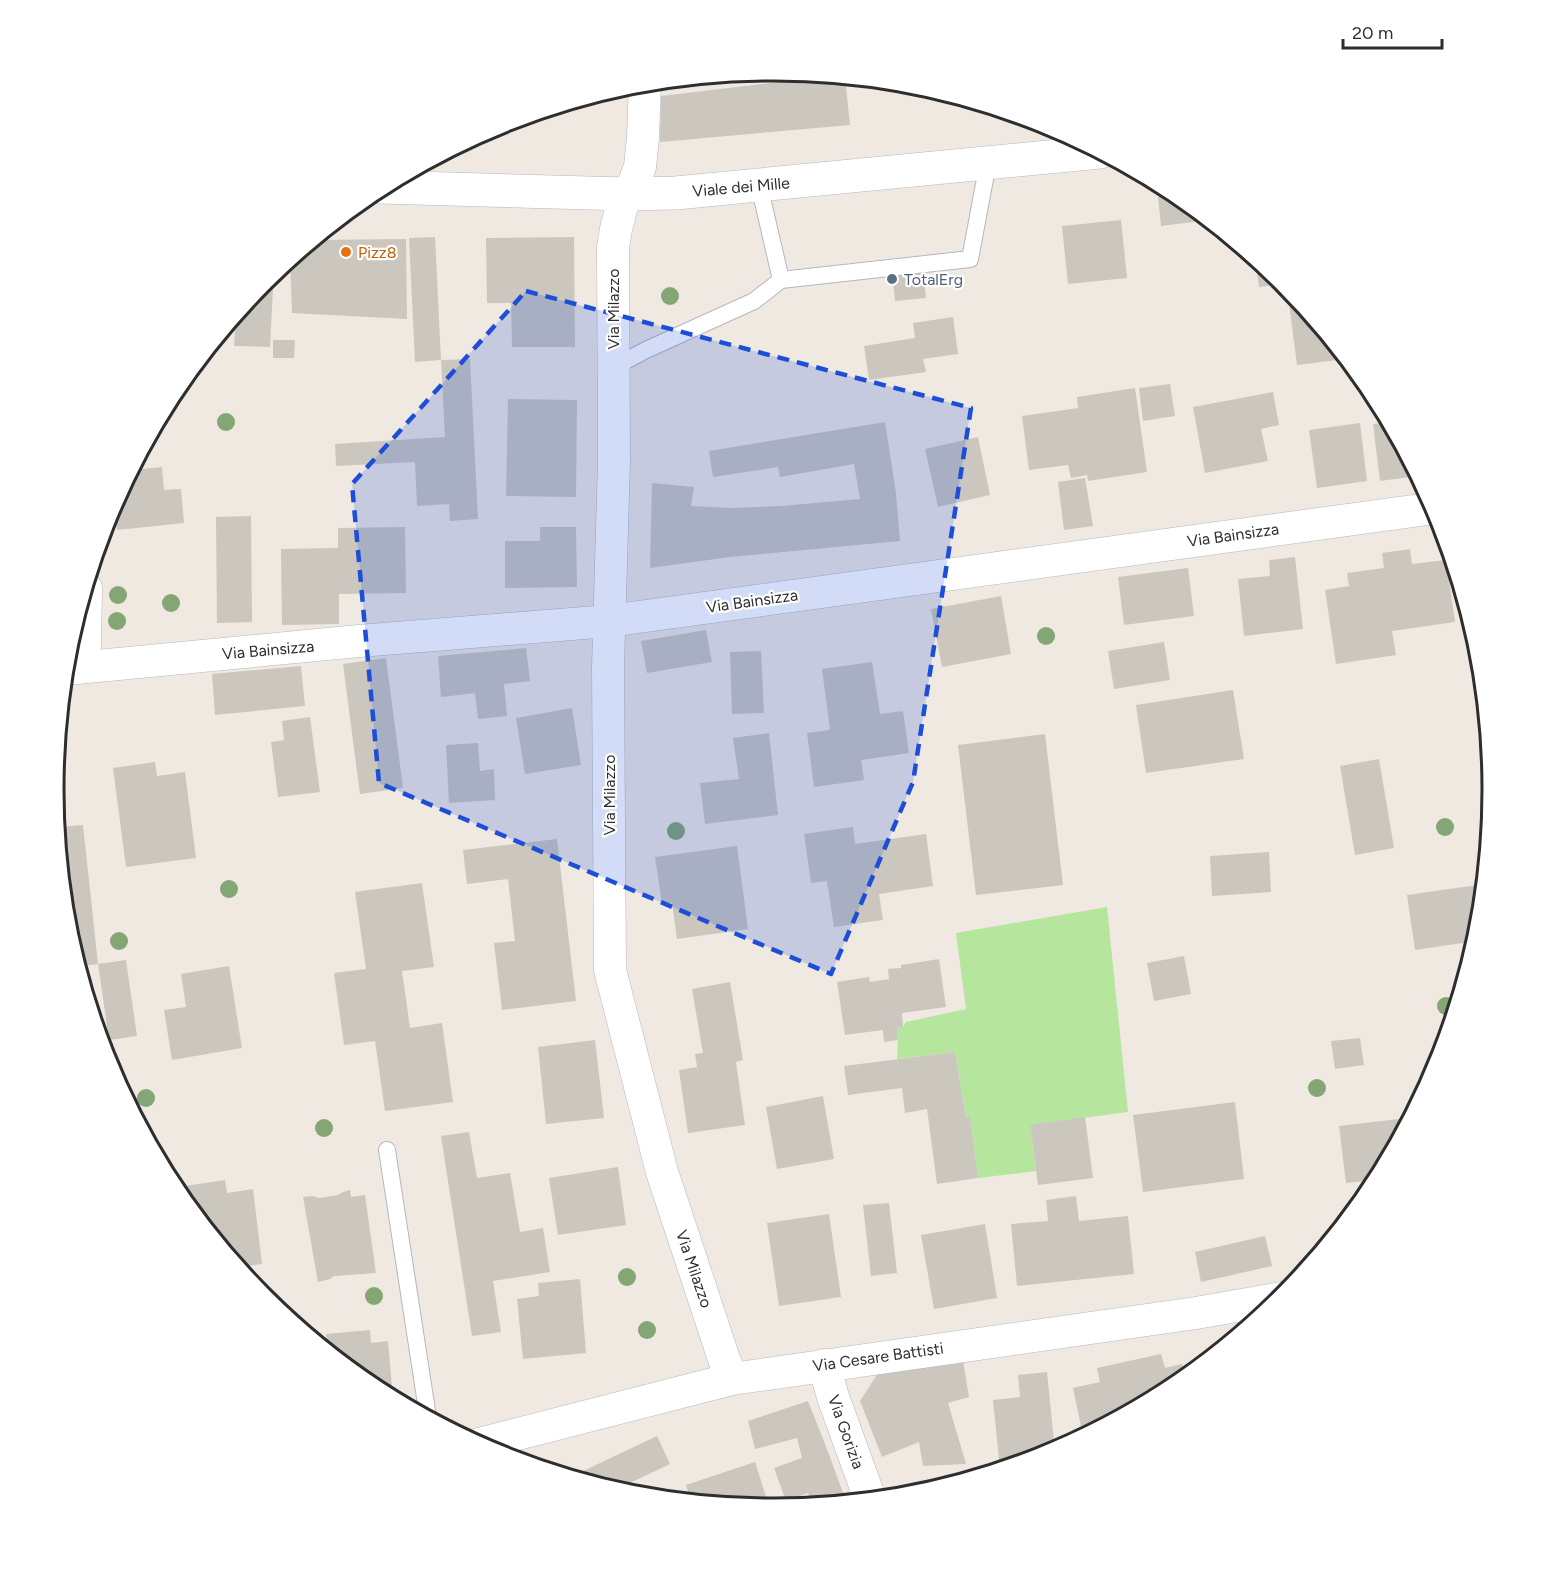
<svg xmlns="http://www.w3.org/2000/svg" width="1547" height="1579" font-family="Figtree,sans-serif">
<rect width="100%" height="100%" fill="#efe9e1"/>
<path fill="#b6e59e" d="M1107,907L1128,1112L1030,1125L1036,1171L978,1178L970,1118H966L955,1052L897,1059L898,1040L897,1028L903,1027L906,1022L966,1009L956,933Z"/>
<g fill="#cbc7bf">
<path d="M788,71L845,77L850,125L660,142L661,96L786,81Z"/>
<path d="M1178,195L1193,208L1208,220L1161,226L1158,197Z"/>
<path d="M1121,220L1127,278L1068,284L1062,226Z"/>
<path d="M435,237L441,360L415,362L409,238Z"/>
<path d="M574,237L575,347H512L511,303H487L486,238Z"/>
<path d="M406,239L407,319L292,313L290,260L315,240Z"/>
<path d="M1255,259L1283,281L1285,284L1259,287Z"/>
<path d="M923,268L926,298L895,301L892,271Z"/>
<path d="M259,288L273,289L270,347L234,346L235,331L224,330Z"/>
<path d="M1299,301L1346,359L1297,365L1289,303Z"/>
<path d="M953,317L958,354L923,359L926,372L869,380L864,346L915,338L913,323Z"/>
<path d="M273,340H295L294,358H273Z"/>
<path d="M470,359L478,519L450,521L449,504L417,506L415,462L336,466L335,444L445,437L441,360Z"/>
<path d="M1170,384L1175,416L1143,421L1139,388Z"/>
<path d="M1135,388L1147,472L1088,481L1087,475L1071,478L1068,465L1029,470L1022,416L1078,408L1077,397Z"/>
<path d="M1273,392L1279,425L1261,429L1268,461L1205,473L1193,407Z"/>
<path d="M508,399L577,400L576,497L506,496Z"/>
<path d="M885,422L896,493L900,541L730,557L650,568L652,483L694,487L691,506L731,508L781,506L860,499L854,464L780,477L778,467L713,477L709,451Z"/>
<path d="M1389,422L1403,448L1418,476L1380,481L1373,424Z"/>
<path d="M1360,423L1367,481L1317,488L1309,430Z"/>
<path d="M978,437L990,495L938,507L925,449Z"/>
<path d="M162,467L164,490L181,489L184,523L117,530L114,504L117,498L126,497L125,484L132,470Z"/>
<path d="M1085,478L1093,526L1064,530L1058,482Z"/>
<path d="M251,516L252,622L217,623L216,517Z"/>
<path d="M405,527L406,593L339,594V624L282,625L281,549L338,548V528Z"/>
<path d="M540,527H576L577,587L505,588V541H540Z"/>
<path d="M1410,549L1412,564L1446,560L1455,622L1392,631L1396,655L1336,664L1325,590L1349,586L1347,573L1384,568L1382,553Z"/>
<path d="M1295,557L1303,629L1244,636L1238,579L1270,576L1269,560Z"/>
<path d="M1188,568L1194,616L1124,625L1118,577Z"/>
<path d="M1001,596L1011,654L942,667L931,609Z"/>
<path d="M706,630L712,662L647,673L641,641Z"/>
<path d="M1164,642L1170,680L1114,689L1108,651Z"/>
<path d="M526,648L530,681L504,684L507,716L478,719L475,693L441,697L438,656Z"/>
<path d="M761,651L764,713L732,714L730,652Z"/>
<path d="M386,658L403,788L360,794L343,664Z"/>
<path d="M872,662L880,714L903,711L909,753L861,760L864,780L814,787L807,733L830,730L822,669Z"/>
<path d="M301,666L305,706L215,715L212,674Z"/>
<path d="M1233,690L1244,759L1146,773L1136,705Z"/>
<path d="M572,708L581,765L525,774L516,718Z"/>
<path d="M310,717L320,792L278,797L271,742L284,740L282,721Z"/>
<path d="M769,733L778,815L705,824L700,783L739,779L733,738Z"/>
<path d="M1045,734L1063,885L976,895L958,745Z"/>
<path d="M478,743L480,771L494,769L495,800L449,803L446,745Z"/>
<path d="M1379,759L1394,848L1355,855L1340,766Z"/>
<path d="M155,762L157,776L185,772L196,858L126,867L113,768Z"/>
<path d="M1493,785L1490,824H1487L1483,786Z"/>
<path d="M83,825L98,964L126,960L137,1036L109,1040L98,964L79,966L68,930L58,827Z"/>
<path d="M853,827L855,844L926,834L933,886L879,894L883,920L834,927L827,881L811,883L804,834Z"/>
<path d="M557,839L576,1001L502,1010L494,943L515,941L508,879L467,884L463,850Z"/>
<path d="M737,846L748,929L677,939L672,903L662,904L655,857Z"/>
<path d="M1269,852L1271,892L1212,896L1210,856Z"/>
<path d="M422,883L434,967L402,971L410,1028L442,1023L453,1102L385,1111L375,1041L344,1045L334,973L366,969L355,892Z"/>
<path d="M1484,884L1479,930L1476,941L1415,950L1407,895Z"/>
<path d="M1184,956L1191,994L1154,1001L1147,963Z"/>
<path d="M939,959L946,1007L902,1013L903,1027L897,1028L898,1040L884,1042L883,1030L845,1035L837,982L869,977L870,982L889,979L888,969L901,968V965Z"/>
<path d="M229,966L242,1048L172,1060L164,1010L186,1007L181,974Z"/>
<path d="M730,982L743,1060L736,1062L745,1125L688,1133L679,1070L697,1067L695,1054L703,1053L692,989Z"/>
<path d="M1360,1038L1364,1065L1335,1069L1331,1041Z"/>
<path d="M595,1040L604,1118L546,1124L538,1047Z"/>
<path d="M955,1052L966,1118L970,1117L978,1178L937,1184L927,1109L905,1113L902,1088L848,1095L844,1066Z"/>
<path d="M823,1096L834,1159L777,1169L766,1107Z"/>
<path d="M1235,1102L1244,1179L1143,1192L1133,1115Z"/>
<path d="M1085,1117L1093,1178L1038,1185L1030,1125Z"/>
<path d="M1399,1119L1401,1134L1373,1188H1365V1181L1346,1183L1339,1126Z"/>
<path d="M469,1132L477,1178L510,1173L520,1232L543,1228L550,1272L493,1281L501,1332L472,1336L441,1136Z"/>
<path d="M618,1167L626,1225L558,1235L549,1178Z"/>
<path d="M225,1180L227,1193L253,1189L262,1264L239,1267L187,1203L185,1186Z"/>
<path d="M350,1190L351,1197L365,1195L376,1273L334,1276L330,1279L318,1282L303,1197L312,1196L319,1198L338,1195L343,1192Z"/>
<path d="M1076,1196L1079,1221L1128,1216L1134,1274L1017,1286L1011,1224L1048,1221L1046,1200Z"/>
<path d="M889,1203L897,1273L871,1276L863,1205Z"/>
<path d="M829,1214L841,1297L779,1306L767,1223Z"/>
<path d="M985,1224L997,1298L934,1309L921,1235Z"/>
<path d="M1265,1236L1272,1266L1201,1282L1195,1252Z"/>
<path d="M580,1279L586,1353L523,1359L517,1299L539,1296L538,1283Z"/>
<path d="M370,1330L371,1343L388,1341L393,1398L373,1388L328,1350L326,1334Z"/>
<path d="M1161,1354L1165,1368L1182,1364L1185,1378L1173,1388L1083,1436L1073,1388L1100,1382L1097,1368Z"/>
<path d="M963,1361L969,1397L948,1403L966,1464L923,1466L919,1442L882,1457L860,1401L878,1373Z"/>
<path d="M1047,1372L1054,1442L1069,1440V1443L1049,1454L1000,1469L993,1400L1020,1397L1018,1375Z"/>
<path d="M808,1401L827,1449L846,1501L812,1505L808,1493L786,1501L774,1468L802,1458L797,1438L755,1449L748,1421Z"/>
<path d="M657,1436L670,1464L615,1490L585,1481L581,1472Z"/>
<path d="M755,1462L770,1509L691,1501L686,1485Z"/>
</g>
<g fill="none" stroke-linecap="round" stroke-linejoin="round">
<defs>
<g id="lane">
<path d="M759,185L781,280L970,259L988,163"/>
<path d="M614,367L646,350L754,301L781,280"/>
<path d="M387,1150L428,1417"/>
</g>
<g id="street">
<path d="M645,83L643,137L640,167L633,185L625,194L616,229L613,248L614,460L608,667L610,970L662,1172L724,1359L732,1379"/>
<path d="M80,667L85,646L86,588"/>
<path d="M66,669L359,641L609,621L1435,508"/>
<path d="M824,1365L833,1397L870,1499"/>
<path d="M479,1444L732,1379L1196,1313L1282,1298"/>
</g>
<path id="secondary" d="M381,187L625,194L676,193L1100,152"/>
</defs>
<use href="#lane" stroke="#b4b7c1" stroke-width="18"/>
<use href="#street" stroke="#b4b7c1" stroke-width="33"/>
<use href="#secondary" stroke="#b4b7c1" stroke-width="34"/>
<use href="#lane" stroke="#fff" stroke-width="16"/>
<use href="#street" stroke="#fff" stroke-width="32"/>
<use href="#secondary" stroke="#fff" stroke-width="33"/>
</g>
<g fill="#84a574">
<circle cx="670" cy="296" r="9"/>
<circle cx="226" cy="422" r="9"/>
<circle cx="118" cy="595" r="9"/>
<circle cx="171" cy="603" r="9"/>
<circle cx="117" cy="621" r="9"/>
<circle cx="1046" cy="636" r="9"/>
<circle cx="1445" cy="827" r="9"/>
<circle cx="676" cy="831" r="9"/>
<circle cx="229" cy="889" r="9"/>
<circle cx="119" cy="941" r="9"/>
<circle cx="1446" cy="1006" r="9"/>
<circle cx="1317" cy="1088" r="9"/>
<circle cx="146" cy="1098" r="9"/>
<circle cx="324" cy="1128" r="9"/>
<circle cx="627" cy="1277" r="9"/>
<circle cx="374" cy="1296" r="9"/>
<circle cx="647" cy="1330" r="9"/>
</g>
<path fill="#1d4ed8" fill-opacity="0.2" stroke="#1d4ed8" stroke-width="4.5" stroke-dasharray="12 8" stroke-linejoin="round" d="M526,291L971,408L913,782L831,974L379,783L352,484Z"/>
<circle fill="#e8710a" stroke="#fff" stroke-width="2" cx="346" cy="252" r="6"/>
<circle fill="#5c6f8a" stroke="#fff" stroke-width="2" cx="892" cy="279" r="6"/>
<g text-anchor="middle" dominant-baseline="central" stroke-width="4.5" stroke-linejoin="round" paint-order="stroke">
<g font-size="16" fill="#2e2e2e" stroke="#fff">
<text transform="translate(741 187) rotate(-5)">Viale dei Mille</text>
<text transform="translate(613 309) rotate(-90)">Via Milazzo</text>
<text transform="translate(1233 535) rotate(-8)">Via Bainsizza</text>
<text transform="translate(752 601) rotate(-8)">Via Bainsizza</text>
<text transform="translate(268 650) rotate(-5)">Via Bainsizza</text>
<text transform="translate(609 795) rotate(-90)">Via Milazzo</text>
<text transform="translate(694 1269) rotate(71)">Via Milazzo</text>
<text transform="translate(878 1357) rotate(-8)">Via Cesare Battisti</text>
<text transform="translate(846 1432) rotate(70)">Via Gorizia</text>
</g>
<g font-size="16" fill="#c56008" stroke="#fff" text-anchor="start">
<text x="358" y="252">Pizz8</text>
</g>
<g font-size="16" fill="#4e5e75" stroke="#fff" text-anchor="start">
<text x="904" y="279">TotalErg</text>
</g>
</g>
<path d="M0 0H1547V1579H0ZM772 81H774A708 708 0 0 1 1482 789V790A708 708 0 0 1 774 1498H772A708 708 0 0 1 64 790V789A708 708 0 0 1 772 81Z" fill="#fff" fill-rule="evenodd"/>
<path fill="none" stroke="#2e2e2e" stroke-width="3" d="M772 81H774A708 708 0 0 1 1482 789V790A708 708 0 0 1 774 1498H772A708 708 0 0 1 64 790V789A708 708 0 0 1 772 81Z"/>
<path d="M1343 39v9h99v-9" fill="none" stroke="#2e2e2e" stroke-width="3"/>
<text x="1352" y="39" font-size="18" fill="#2e2e2e" stroke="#ffffff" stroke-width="4.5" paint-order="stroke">20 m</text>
</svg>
